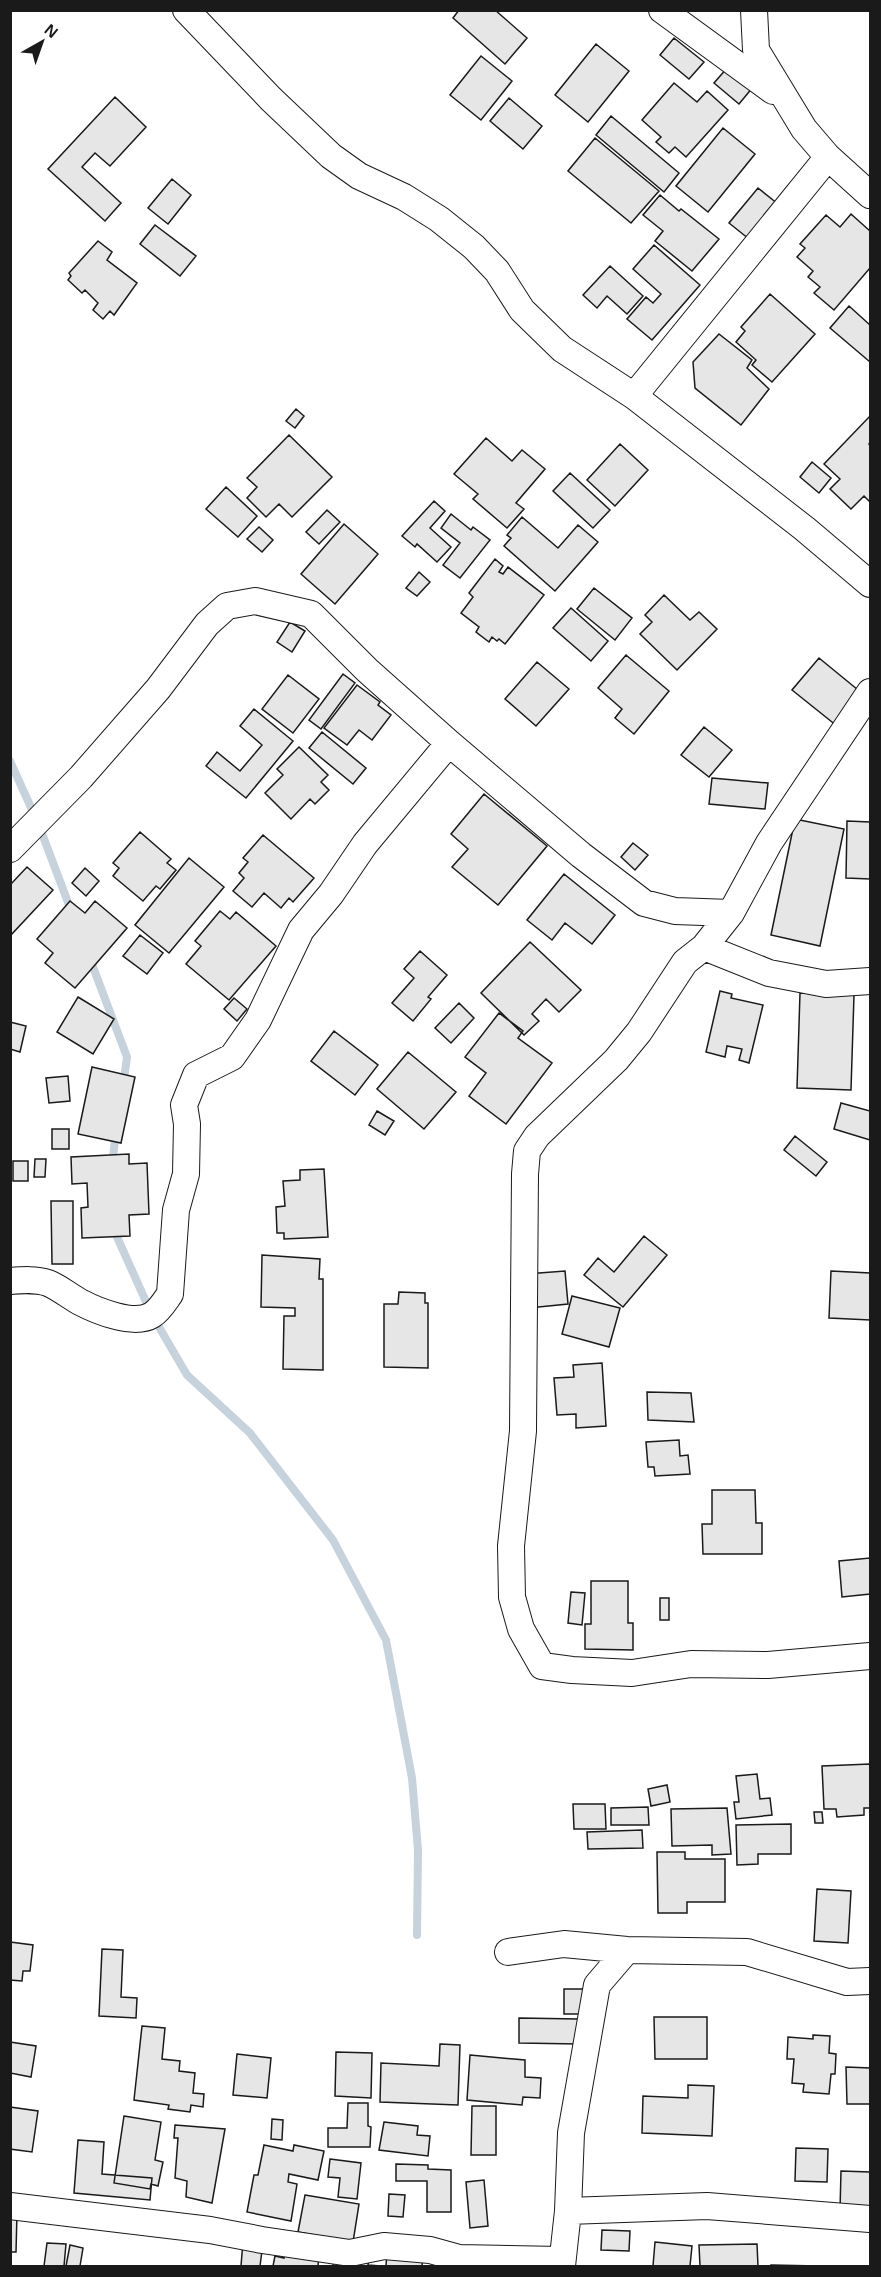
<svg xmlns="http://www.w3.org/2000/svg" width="881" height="2277" viewBox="0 0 881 2277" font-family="Arial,sans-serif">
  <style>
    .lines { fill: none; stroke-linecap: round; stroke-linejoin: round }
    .stream { stroke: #c6d2dc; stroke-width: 8 }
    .building { fill: #e6e6e6; stroke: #1a1a1a; stroke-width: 1.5 }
    .minor-casing { stroke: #1a1a1a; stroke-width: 28 }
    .minor { stroke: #fff; stroke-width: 26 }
  </style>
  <rect width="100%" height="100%" fill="#fff"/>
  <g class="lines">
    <path class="stream" d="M10 761 38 823 72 913
      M90 959 127 1057 123 1086
      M112 1166 116 1131
      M113 1228 152 1315 187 1375 250 1433 333 1540 386 1640 412 1778 418 1850 417 1935"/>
  </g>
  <path class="building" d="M459 10H495L527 38 505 64 453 18Z
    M674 38 704 62 689 79 660 55Z
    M596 44 629 71 588 122 555 95Z
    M481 56 512 81 481 120 450 95Z
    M728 67 753 87 739 104 714 83Z
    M674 83 697 102 707 91 728 110 686 157 675 147 669 153 656 142 661 137 642 120Z
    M115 97 146 127 110 166 95 153 82 167 121 203 105 221 48 169Z
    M509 98 542 126 523 149 490 121Z
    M611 116 679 173 664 192 596 135Z
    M723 128 755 154 708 212 676 186Z
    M595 138 659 191 631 223 568 171Z
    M172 179 191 195 168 224 148 208Z
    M758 188 778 204 749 239 729 223Z
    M660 195 679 211 681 209 719 239 692 271 655 241 663 231 643 215Z
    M851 214 870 231V268L834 310 814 293 820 287 808 277 813 271 797 257 805 248 800 244 826 215 840 227Z
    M155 225 196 256 180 276 140 244Z
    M98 241 112 252 107 260 137 283 114 315 110 311 103 319 93 310 98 303 85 290 82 293 68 280 71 276 69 273Z
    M654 245 700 285 652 340 627 319 646 297 653 303 661 294 633 269Z
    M610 266 643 296 627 314 607 296 597 308 583 295Z
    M770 294 815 334 772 382 752 365 756 360 736 342 745 331 741 327Z
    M849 306 870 325V362L830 328Z
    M719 334 752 360 747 368 769 389 741 425 695 388 693 362Z
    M296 409 304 416 295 428 286 421Z
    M870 416V442L869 444 870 446V502L864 496 851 509 830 489 840 479 824 464Z
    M289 435 332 477 292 517 279 504 266 517 247 498 257 487 247 478Z
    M486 438 512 461 522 450 545 469 516 503 524 509 507 528 473 499 478 494 454 474Z
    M620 444 648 470 615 506 587 480Z
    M812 462 831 478 819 493 800 477Z
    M570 473 610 510 593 528 553 491Z
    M226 487 257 516 238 537 206 509Z
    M434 501 445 511 430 528 451 547 437 562 417 544 415 547 402 536Z
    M327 510 340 522 319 544 306 532Z
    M451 514 471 530 473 527 490 540 460 578 443 565 460 543 441 528Z
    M522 517 558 548 578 525 598 542 555 591 504 546 511 538 507 535Z
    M344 524 378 554 335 604 301 574Z
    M259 527 273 540 262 552 247 539Z
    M495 559 503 566 499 572 503 574 508 567 544 595 505 644 499 639 497 641 492 637 489 642 476 632 479 627 461 613 473 597 469 593Z
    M419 572 430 582 417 596 406 588Z
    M594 588 632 618 615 640 577 609Z
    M664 595 690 620 699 612 717 629 677 670 640 634 652 622 645 615Z
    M571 608 608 641 591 661 553 628Z
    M290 622 305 631 292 652 277 642Z
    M626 655 669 691 634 734 615 718 622 709 598 688Z
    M819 658 863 694 837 726 792 690Z
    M537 662 569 689 536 726 505 699Z
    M343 674 355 683 321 729 309 720Z
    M288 675 319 699 293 733 262 709Z
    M357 685 380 702 378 705 391 715 372 740 359 730 347 745 324 728Z
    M254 709 293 741 246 798 206 766 217 752 240 771 262 745 240 726Z
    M704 727 732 750 709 777 681 755Z
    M322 732 366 768 353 784 309 748Z
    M299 747 328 775 321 782 329 790 315 804 310 799 291 819 265 793 283 775 277 769Z
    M712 778 768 783 765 809 709 804Z
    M484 794 547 846 498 905 452 867 468 849 451 834Z
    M795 819 844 829 820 946 771 935Z
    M847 821 870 822V879L846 878Z
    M140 832 171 859 167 863 176 870 160 889 156 886 143 901 113 876 119 868 113 863Z
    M263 835 314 878 293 902 289 898 281 908 264 893 252 907 233 891 244 878 239 873 248 862 243 858Z
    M633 843 648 855 635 870 621 857Z
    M189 858 224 887 169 953 135 925Z
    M27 867 53 890 10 936V885Z
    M85 868 99 881 86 896 72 883Z
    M564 874 615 915 592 944 565 923 552 940 527 920Z
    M70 901 85 913 95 901 127 928 75 988 45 963 53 953 37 939Z
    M220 911 230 919 236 912 276 946 229 1000 186 964 201 946 195 941Z
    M140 935 163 953 147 974 123 956Z
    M530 942 581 990 559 1012 546 999 532 1014 539 1021 524 1035 481 993Z
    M420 951 447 975 428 997 431 999 413 1021 392 1003 414 978 404 969Z
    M720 991 732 994 731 998 763 1005 749 1063 739 1060 742 1049 727 1046 725 1057 706 1052Z
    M800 993 854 995 851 1090 797 1088Z
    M78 997 114 1019 93 1054 57 1032Z
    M234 998 247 1009 237 1021 224 1009Z
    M459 1003 474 1018 451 1043 435 1028Z
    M499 1013 523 1031 518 1038 552 1063 506 1124 469 1096 486 1073 465 1057Z
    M10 1022 26 1026 20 1052 10 1049Z
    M334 1031 378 1065 355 1095 311 1061Z
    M408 1052 456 1092 424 1129 377 1089Z
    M92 1067 135 1077 121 1143 78 1134Z
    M68 1076 70 1101 49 1103 46 1078Z
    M841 1103 870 1111V1140L834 1129Z
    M377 1111 394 1121 385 1135 369 1125Z
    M52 1129H69V1149H52Z
    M795 1136 827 1162 816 1176 784 1150Z
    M129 1154V1164L147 1163 149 1214 129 1215 130 1236 82 1238 81 1208 88 1207 87 1183 72 1184 71 1157Z
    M35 1159H46L45 1177H34Z
    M13 1161H28V1181H13Z
    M324 1169 328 1237 284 1239V1233H277L276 1207 285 1206 283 1181 300 1180V1170Z
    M51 1201H73V1264H52Z
    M644 1236 667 1255 623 1307 584 1275 598 1258 614 1272Z
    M262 1255 320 1259 319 1279H323V1370L283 1369 284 1316H295V1308L261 1307Z
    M565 1271 568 1304 529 1308 526 1274Z
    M831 1271 870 1273V1320L829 1318Z
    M399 1292 425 1293V1303H428V1368L384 1367V1304H398Z
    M572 1296 620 1308 609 1347 562 1334Z
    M602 1363 606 1426 576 1428V1414L557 1415 554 1378 574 1377 573 1365Z
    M647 1392 691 1393 694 1422 648 1420Z
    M679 1440 680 1456 688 1455 690 1474 655 1476 654 1467H648L646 1442Z
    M712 1490H755L756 1523H762V1554H703L702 1524H712Z
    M870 1558V1594L842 1597 839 1561Z
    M591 1581H628V1623H633V1650L585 1649V1624H591Z
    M571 1592 585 1593 582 1625 568 1623Z
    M660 1598H669V1620H660Z
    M870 1764V1808H864V1815L837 1817 836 1809H824L822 1766Z
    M757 1774 760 1799 770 1798 772 1815 736 1819 734 1802H739L736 1776Z
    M667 1785 670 1802 651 1806 648 1789Z
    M573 1804H605L606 1829H574Z
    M648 1807 649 1825H611V1808Z
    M727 1808 731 1854 712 1855V1845L672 1846 671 1809Z
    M814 1812H822L823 1823H815Z
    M791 1824V1854H758V1864L737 1865 736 1825Z
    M642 1830 643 1848 588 1849 587 1832Z
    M657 1852H685V1859H725V1902H687V1913H658Z
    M817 1889 851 1891 848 1943 814 1941Z
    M10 1942 33 1945 30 1971H23L22 1981 10 1980Z
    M102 1949 123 1950 121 1997 137 1998 136 2018 99 2016Z
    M564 1989H584L583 2014H564Z
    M654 2017H707V2059H655Z
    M519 2018 578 2019V2044L519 2043Z
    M142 2026 165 2028 162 2059 180 2061 179 2071 195 2073 193 2093 204 2094 203 2107 191 2105 190 2112 168 2109 169 2105 134 2100Z
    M813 2035 830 2036 829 2053 836 2054 835 2074H831L829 2094 803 2092 804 2084 792 2083 794 2059H787L788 2037 813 2039Z
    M10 2042 36 2046 31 2077 10 2073Z
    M440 2044 460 2045 458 2105 380 2102 381 2063 439 2066Z
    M336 2052 372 2053 371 2098 335 2096Z
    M237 2054 271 2058 267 2098 233 2095Z
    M470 2055 525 2060V2077L541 2078 540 2098 523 2097 522 2105 467 2100Z
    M846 2067 870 2068V2104H847Z
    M688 2085 714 2086 712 2136 642 2133 643 2096 688 2098Z
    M348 2103H368V2126L371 2127 370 2147H328V2128H347Z
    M472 2106H496V2155H471Z
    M10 2107 38 2111 32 2152 10 2149Z
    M124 2116 161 2122 155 2160 163 2162 158 2186 151 2184 150 2189 114 2183Z
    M272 2119 283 2120 282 2140 271 2139Z
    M384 2122 418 2126 417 2135 430 2136 428 2156 379 2150Z
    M175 2125 225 2129 212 2203 186 2197 187 2181 175 2178 178 2138H174Z
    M78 2140 104 2142 102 2174 152 2178 150 2200 74 2193Z
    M264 2145 293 2151 294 2145 324 2151 318 2180 289 2174 288 2182 297 2184 291 2221 247 2212 254 2175H258Z
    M796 2148 828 2149 827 2182 795 2181Z
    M330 2159 361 2163 357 2199 338 2197 340 2178 328 2177Z
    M396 2164 428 2165V2169L451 2170V2212H427V2181H396Z
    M841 2171 870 2172V2211L840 2210Z
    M484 2180 488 2226 470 2228 466 2182Z
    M389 2194 405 2195 403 2217 388 2216Z
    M305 2195 359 2204 353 2242 298 2232Z
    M10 2213H17L16 2252H10Z
    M602 2230 630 2231 629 2251 601 2250Z
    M243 2241 263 2243 260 2266H241Z
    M655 2242 692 2246 690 2266H653Z
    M47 2243 66 2244 64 2266H44Z
    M757 2244 758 2266H700L699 2245Z
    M70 2245 83 2248 80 2266H66Z
    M286 2248 319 2254 318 2266H273L275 2256 284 2258Z
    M387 2251 423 2254 422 2266H386Z
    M334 2256 369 2258 368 2265 381 2266H333Z
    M771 2265 819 2266H771Z"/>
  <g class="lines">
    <g class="minor-casing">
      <path id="minor" d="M186 10 271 99 331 156 359 176 404 197 439 219 474 247 497 271 522 310 562 349 634 396 805 529 870 584
        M662 10 773 91
        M754 10 756 50 804 129 828 157 870 195
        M634 396 828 157
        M870 692 769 843 731 913 704 947 685 962 639 1032 616 1060 537 1136 527 1151 525 1174 523 1431 511 1546 512 1597 521 1629 542 1666 572 1670 632 1673 691 1664 768 1665 870 1656
        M10 849 81 777 158 689 207 624 227 606 255 601 311 614 367 670 449 743 581 855 644 903 675 911 731 913
        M704 947 769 973 826 984 870 981
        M10 1281C23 1280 36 1279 48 1283 60 1288 69 1296 80 1302 97 1311 134 1326 152 1315 160 1310 165 1301 170 1294L176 1210 186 1174 187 1124 184 1105 196 1075 232 1057 258 1020 301 930 331 894 365 844 449 743
        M508 1952 564 1944 627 1950 747 1952 847 1982 870 1981
        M10 2206 210 2230 262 2240 350 2253 384 2246 430 2250 459 2258 561 2260
        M568 2211 707 2206 870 2219
        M562 2266 568 2211 571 2133 597 1985 627 1950"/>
    </g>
    <use href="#minor" class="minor"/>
  </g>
  <rect width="881" height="2277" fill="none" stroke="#1a1a1a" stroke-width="24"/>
  <g transform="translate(42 42) rotate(40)" stroke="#ffffff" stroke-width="4.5" paint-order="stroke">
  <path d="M0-4.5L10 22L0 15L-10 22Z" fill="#1a1a1a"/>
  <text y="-9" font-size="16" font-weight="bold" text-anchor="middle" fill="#1a1a1a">N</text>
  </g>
</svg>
